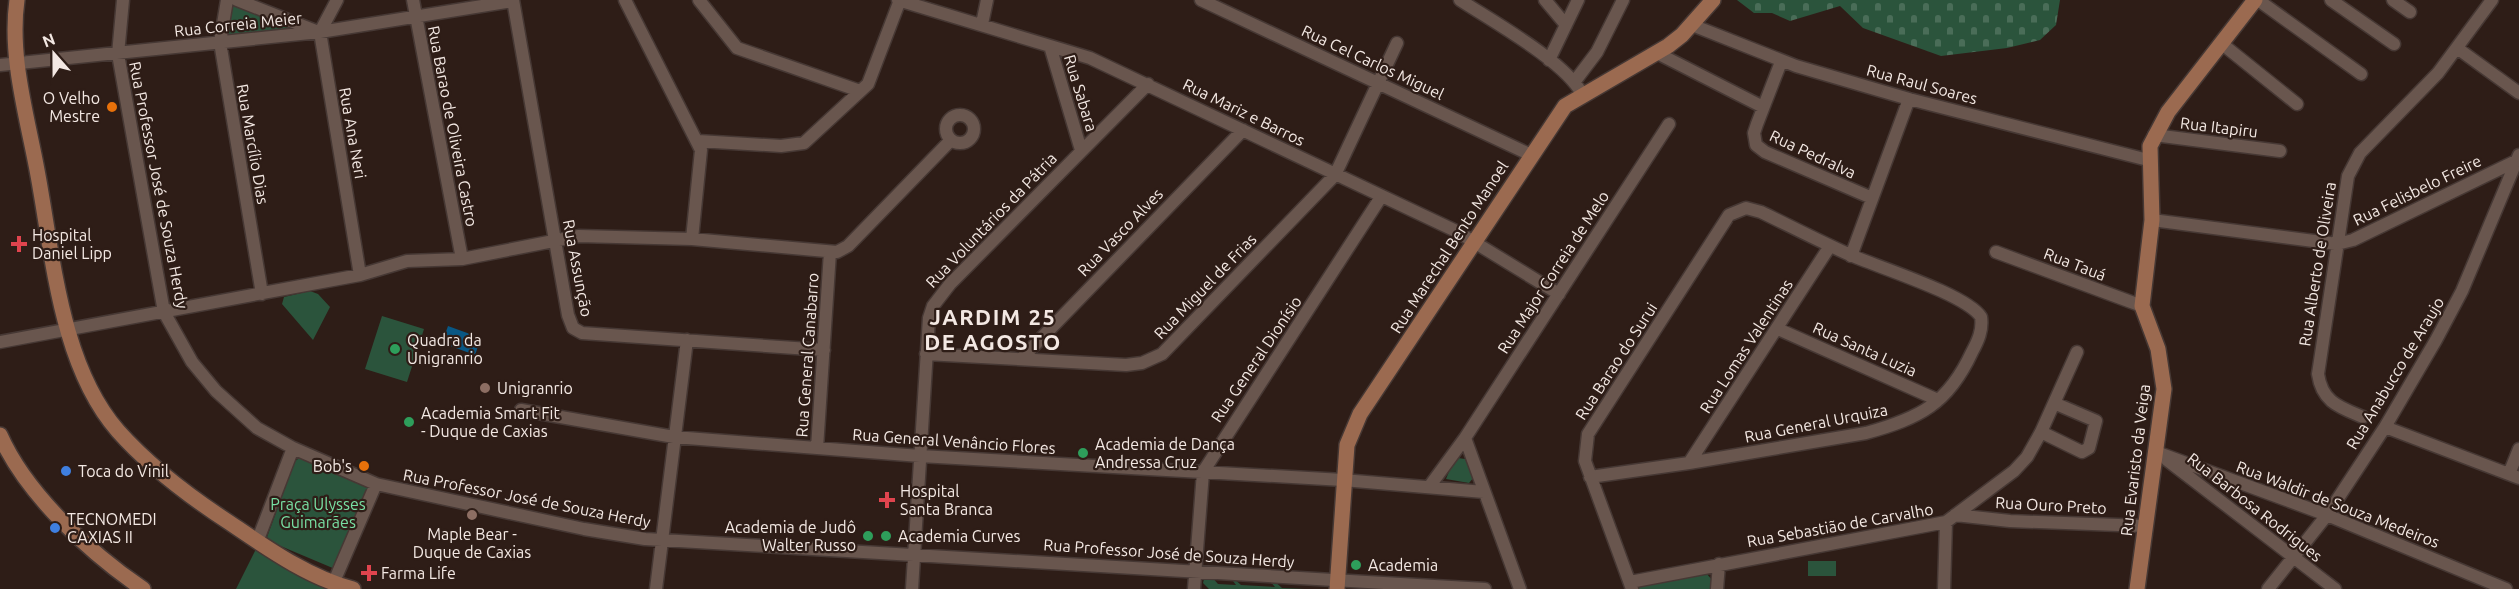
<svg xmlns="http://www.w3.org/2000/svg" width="2519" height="589" viewBox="0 0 2519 589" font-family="Ubuntu,sans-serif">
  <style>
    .cemetery { fill: url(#cemetery-stones) }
    .park { fill: #2b543c }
    .water { fill: #095784 }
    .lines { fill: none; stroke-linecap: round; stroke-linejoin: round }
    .minor-casing { stroke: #463834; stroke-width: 15 }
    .major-casing { stroke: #463834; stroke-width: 18 }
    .minor { stroke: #69564e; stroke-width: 12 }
    .major { stroke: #9b6a50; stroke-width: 15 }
    .food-dot { fill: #e8710a; stroke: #2e1d17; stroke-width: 2 }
    .health-dot { fill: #e0444e; stroke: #2e1d17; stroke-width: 2 }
    .leisure-dot { fill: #2e9e5b; stroke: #2e1d17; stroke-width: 2 }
    .education-dot { fill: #8d6e63; stroke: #2e1d17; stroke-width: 2 }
    .shop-dot { fill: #3f7fe0; stroke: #2e1d17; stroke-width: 2 }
    .labels { text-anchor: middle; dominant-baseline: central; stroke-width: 4.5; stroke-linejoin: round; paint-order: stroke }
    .street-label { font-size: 16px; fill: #f3e8e3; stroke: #2e1d17 }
    .poi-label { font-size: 16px; fill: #f3e8e3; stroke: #2e1d17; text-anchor: start }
    .park-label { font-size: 16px; fill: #78dfa3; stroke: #2e1d17 }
    .district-label { font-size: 22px; font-weight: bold; letter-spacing: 1.5px; fill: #f3e8e3; stroke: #2e1d17 }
  </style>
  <defs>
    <pattern id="cemetery-stones" width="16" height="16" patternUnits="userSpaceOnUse" patternTransform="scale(1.5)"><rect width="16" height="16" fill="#2b543c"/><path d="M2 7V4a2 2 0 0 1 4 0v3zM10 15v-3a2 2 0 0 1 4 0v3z" fill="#4a6d58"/></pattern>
  </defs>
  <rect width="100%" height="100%" fill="#2e1d17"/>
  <path class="cemetery" d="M1737 0H2060L2056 25 2040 40 2007 48 1941 56 1863 28 1840 6 1790 21 1772 13H1754Z"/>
  <path class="park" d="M229 0 319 29 222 40Z
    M310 291 318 294 330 307 313 340 282 304 284 297Z
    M382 316 424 329 407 382 365 369Z
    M301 457 367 483 369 488 335 569 271 542 267 537 295 461Z
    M1458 458 1465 459 1474 477 1469 483 1446 479 1452 464Z
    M259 543 343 589H236Z
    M1808 561H1836V576H1808Z
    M1706 573 1713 581V589H1638V586Z
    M1211 576 1218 584 1236 585 1230 577H1232L1241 585 1275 587 1268 579 1273 580 1282 588 1305 589H1209L1203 583 1204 579Z"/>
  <path class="water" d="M448 326 481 338 475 355 442 343Z"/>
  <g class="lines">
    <g class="minor-casing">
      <path id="minor" d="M123 0 118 54 164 312 192 362 216 391 257 428 293 448 376 484 584 529 645 539 1485 589
        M227 0 220 42 262 294
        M237 0 316 31
        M337 0 320 32 360 275
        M413 0 462 259
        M513 0 568 315 573 328 582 333 824 350
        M625 0 701 150 692 239
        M699 0 737 48 860 91
        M898 0 1090 58 1456 231 1559 294
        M1201 0 1531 155
        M1460 0C1492 21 1566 62 1582 94
        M1545 0 1566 25
        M2258 0 2361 74
        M2331 0 2394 44
        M2393 0 2410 12
        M982 24 987 0
        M1692 25 1796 66 1909 99 2148 160
        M2221 43 2297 104
        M1050 46 1081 150
        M2457 48 2519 93
        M1657 53 1763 107
        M1549 60 1578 0
        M1781 62 1757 124 1754 133 1756 145 1765 152 1872 198
        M0 65 320 32 513 1
        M1575 81 1597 52 1623 0
        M946 129a14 14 0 1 1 28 0a14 14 0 1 1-28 0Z
        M2154 135 2280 151
        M698 141 781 146 804 143 868 84 900 0
        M2152 220 2337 244 2353 240 2516 161
        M1996 252 2142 306
        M1851 256 1909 99
        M1778 329 1938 400
        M0 342 360 275 407 261 462 259 579 236 692 239 837 252 848 246 951 140
        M926 354 1126 365 1142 363 1162 354 1335 175 1397 43
        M1022 358 1243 130
        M521 410 674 437 920 456 1343 480 1484 492
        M2363 417C2339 407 2322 402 2318 374L2348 176 2360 153 2438 73 2492 0
        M2385 427 2519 478
        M2041 432 2082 452 2089 448 2096 421 2054 403
        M1465 438 1520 589
        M817 448 830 252
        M2156 452 2327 515 2506 589
        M2167 460 2335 589
        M1689 463 1830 246
        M2509 474 2519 449
        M1590 477 1689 463 1866 433C1920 418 1948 404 1972 352 1978 341 1983 330 1981 317 1966 294 1877 267 1848 254 1819 241 1790 226 1761 212L1746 208 1729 215 1597 420 1588 434 1585 461 1632 589
        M1429 487 1465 438 1669 124
        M1955 515 2010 521 2145 526
        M257 542 293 448
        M1630 582 1946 522 2014 471 2027 457 2041 432 2077 352
        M333 584 376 484
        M656 589 687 340
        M912 589 929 318 933 306 950 284 1148 84
        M1194 589 1203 472 1381 197
        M1717 589 1719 564
        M1944 589 1946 522
        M2268 589 2327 515 2385 427 2436 340 2462 291 2519 155"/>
    </g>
    <g class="major-casing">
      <path id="major" d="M17 0C9 56 27 116 37 170 53 254 60 365 118 431 150 467 190 497 230 523 267 548 309 578 353 589
        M0 435C26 494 90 553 143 589
        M1337 589 1347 445 1360 414 1565 106 1668 46 1682 35 1713 0
        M2137 589 2164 389 2158 349 2142 306 2152 220 2150 146 2168 112 2255 0"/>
    </g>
    <use href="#minor" class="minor"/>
    <use href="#major" class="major"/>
  </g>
  <g class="food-dot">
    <circle cx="112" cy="107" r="6"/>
    <circle cx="364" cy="466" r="6"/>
  </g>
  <g class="health-dot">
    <path d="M16 235h6v6h6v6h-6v6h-6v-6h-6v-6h6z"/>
    <path d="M884 491h6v6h6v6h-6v6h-6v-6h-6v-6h6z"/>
    <path d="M366 564h6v6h6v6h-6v6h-6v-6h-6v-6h6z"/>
  </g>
  <g class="leisure-dot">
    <circle cx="395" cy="349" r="6"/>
    <circle cx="409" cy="422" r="6"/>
    <circle cx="1083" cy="453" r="6"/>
    <circle cx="868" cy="536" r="6"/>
    <circle cx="886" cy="536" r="6"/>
    <circle cx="1356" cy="565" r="6"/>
  </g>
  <g class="education-dot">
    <circle cx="485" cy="388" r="6"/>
    <circle cx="472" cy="515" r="6"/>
  </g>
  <g class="shop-dot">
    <circle cx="66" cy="471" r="6"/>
    <circle cx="55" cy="528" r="6"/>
  </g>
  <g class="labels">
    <g class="street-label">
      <text transform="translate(238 24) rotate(-6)">Rua Correia Meier</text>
      <text transform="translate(1373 62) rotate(25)">Rua Cel Carlos Miguel</text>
      <text transform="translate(1922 84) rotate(15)">Rua Raul Soares</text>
      <text transform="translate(1081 93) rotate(73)">Rua Sabara</text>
      <text transform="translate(1244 112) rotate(26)">Rua Mariz e Barros</text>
      <text transform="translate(453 126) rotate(79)">Rua Barao de Oliveira Castro</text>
      <text transform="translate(2219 127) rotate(7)">Rua Itapiru</text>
      <text transform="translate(353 133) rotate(80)">Rua Ana Neri</text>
      <text transform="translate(253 144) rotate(80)">Rua Marcílio Dias</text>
      <text transform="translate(1813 154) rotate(25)">Rua Pedralva</text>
      <text transform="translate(159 185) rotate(79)">Rua Professor José de Souza Herdy</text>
      <text transform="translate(2417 190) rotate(-26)">Rua Felisbelo Freire</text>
      <text transform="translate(991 220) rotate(-46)">Rua Voluntários da Pátria</text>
      <text transform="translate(1120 232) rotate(-46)">Rua Vasco Alves</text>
      <text transform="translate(1449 247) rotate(-57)">Rua Marechal Bento Manoel</text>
      <text transform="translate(2075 264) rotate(21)">Rua Tauá</text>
      <text transform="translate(2317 264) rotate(-81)">Rua Alberto de Oliveira</text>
      <text transform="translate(578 268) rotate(79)">Rua Assunção</text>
      <text transform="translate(1553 272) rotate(-57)">Rua Major Correia de Melo</text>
      <text transform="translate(1205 286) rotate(-46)">Rua Miguel de Frias</text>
      <text transform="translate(1746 346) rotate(-57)">Rua Lomas Valentinas</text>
      <text transform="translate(1865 349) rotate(24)">Rua Santa Luzia</text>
      <text transform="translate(807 355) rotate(-86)">Rua General Canabarro</text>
      <text transform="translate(1256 359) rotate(-56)">Rua General Dionísio</text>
      <text transform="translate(1616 361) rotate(-57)">Rua Barao do Surui</text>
      <text transform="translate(2395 373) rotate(-59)">Rua Anabucco de Araujo</text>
      <text transform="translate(1816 423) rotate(-11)">Rua General Urquiza</text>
      <text transform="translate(954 441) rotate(4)">Rua General Venâncio Flores</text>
      <text transform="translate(2135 460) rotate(-83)">Rua Evaristo da Veiga</text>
      <text transform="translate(527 498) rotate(11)">Rua Professor José de Souza Herdy</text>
      <text transform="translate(2338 504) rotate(21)">Rua Waldir de Souza Medeiros</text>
      <text transform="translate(2051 505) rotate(3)">Rua Ouro Preto</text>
      <text transform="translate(2255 507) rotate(38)">Rua Barbosa Rodrigues</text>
      <text transform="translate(1840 525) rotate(-10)">Rua Sebastião de Carvalho</text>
      <text transform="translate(1169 553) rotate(4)">Rua Professor José de Souza Herdy</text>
    </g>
    <g class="poi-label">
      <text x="100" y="98" text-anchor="end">O Velho<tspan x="100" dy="18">Mestre</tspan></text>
      <text x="32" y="235">Hospital<tspan x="32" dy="18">Daniel Lipp</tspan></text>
      <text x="407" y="340">Quadra da<tspan x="407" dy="18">Unigranrio</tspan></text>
      <text x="497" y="388">Unigranrio</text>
      <text x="421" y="413">Academia Smart Fit<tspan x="421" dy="18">- Duque de Caxias</tspan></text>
      <text x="1095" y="444">Academia de Dança<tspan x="1095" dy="18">Andressa Cruz</tspan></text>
      <text x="352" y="466" text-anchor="end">Bob's</text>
      <text x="78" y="471">Toca do Vinil</text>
      <text x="900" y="491">Hospital<tspan x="900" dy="18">Santa Branca</tspan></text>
      <text x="67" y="519">TECNOMEDI<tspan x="67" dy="18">CAXIAS II</tspan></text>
      <text x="856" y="527" text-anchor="end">Academia de Judô<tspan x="856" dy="18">Walter Russo</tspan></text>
      <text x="472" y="534" text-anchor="middle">Maple Bear -<tspan x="472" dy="18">Duque de Caxias</tspan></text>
      <text x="898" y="536">Academia Curves</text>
      <text x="1368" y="565">Academia</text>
      <text x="381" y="573">Farma Life</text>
    </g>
    <g class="park-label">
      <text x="318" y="504">Praça Ulysses<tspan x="318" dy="18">Guimarães</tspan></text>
    </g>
    <g class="district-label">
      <text x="993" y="316">JARDIM 25<tspan x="993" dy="25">DE AGOSTO</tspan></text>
    </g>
  </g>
  <g transform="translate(54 54) rotate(339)" stroke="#2e1d17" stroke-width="4.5" paint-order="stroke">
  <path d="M0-4.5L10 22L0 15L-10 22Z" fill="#f3e8e3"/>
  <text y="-9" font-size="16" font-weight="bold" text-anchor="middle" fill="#f3e8e3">N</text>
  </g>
</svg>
